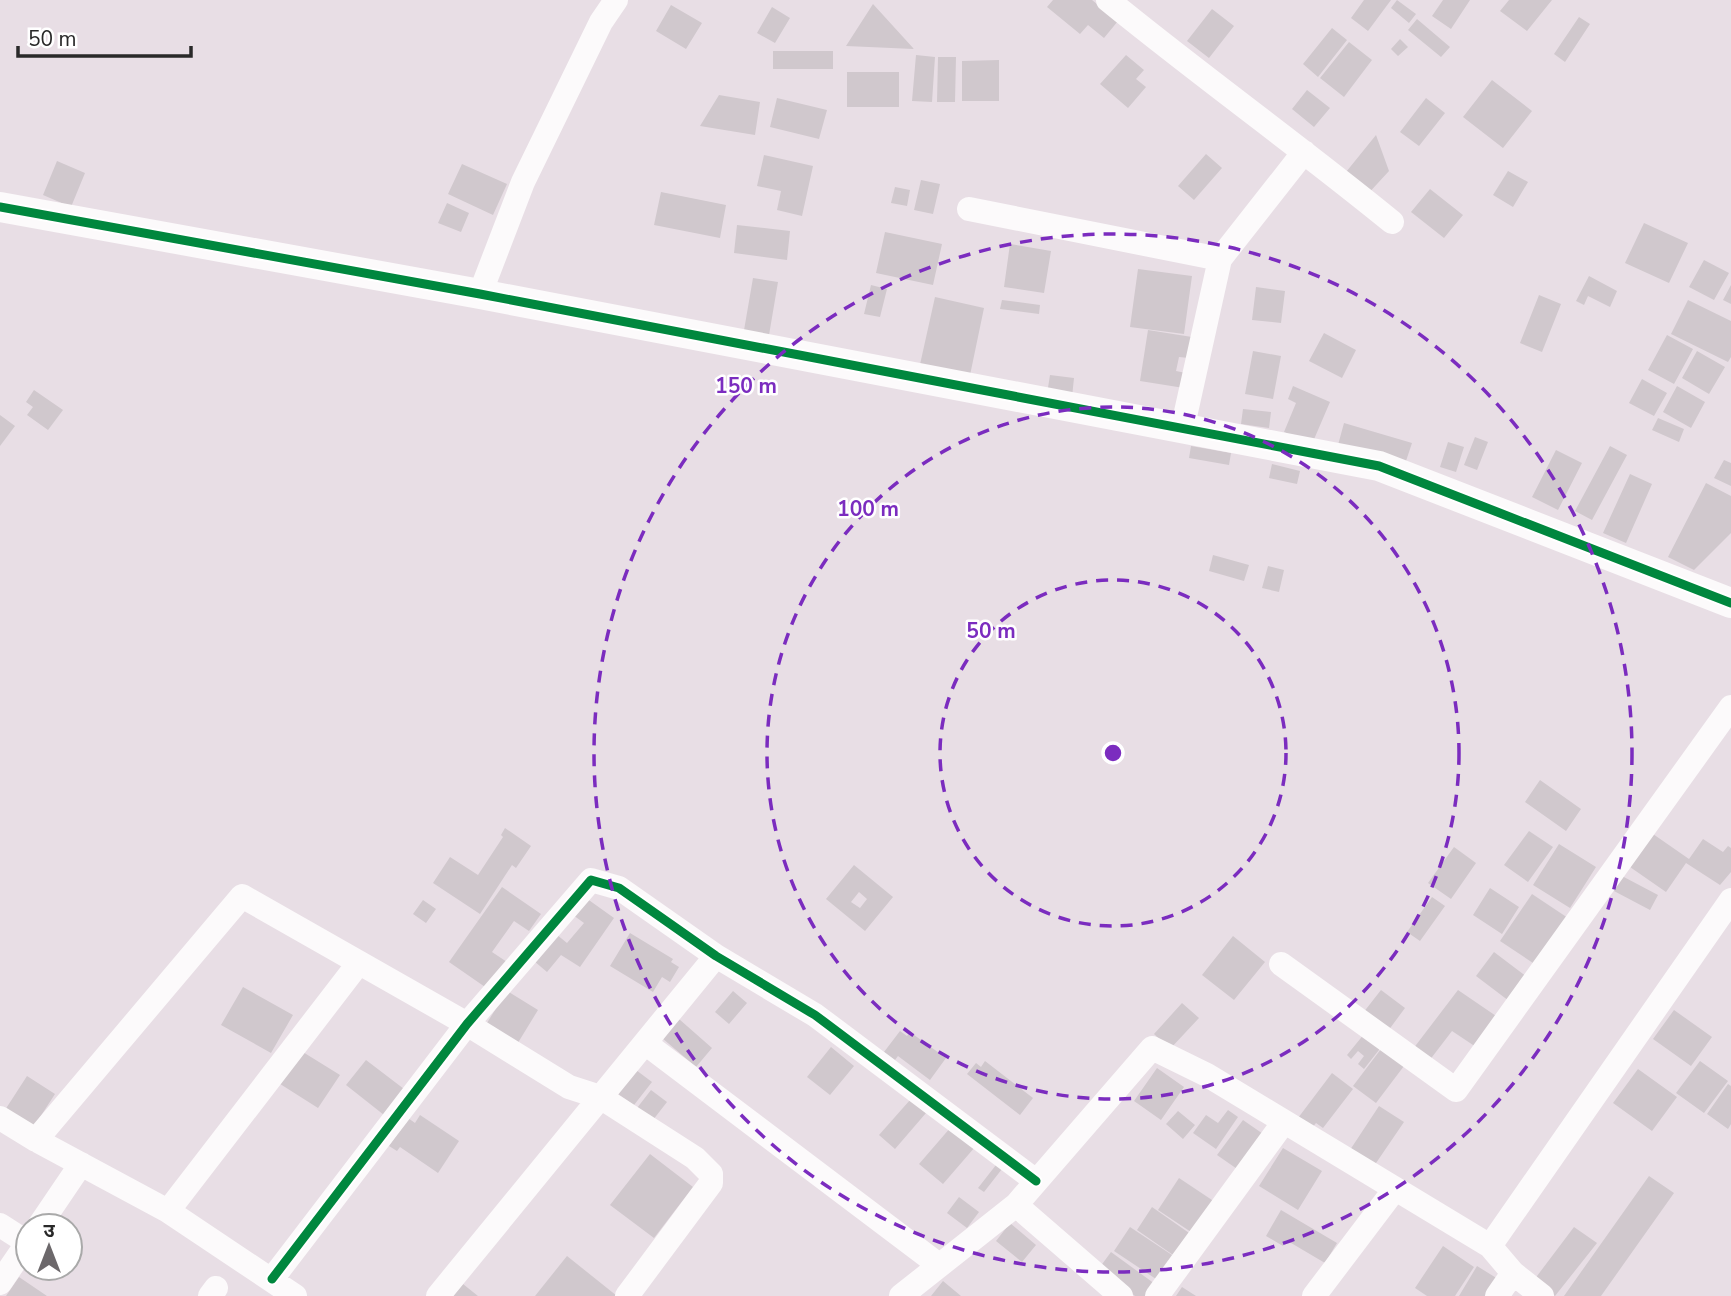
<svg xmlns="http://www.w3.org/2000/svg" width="1731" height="1296" viewBox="0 0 1731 1296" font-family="'Nunito Sans','Noto Sans Devanagari',sans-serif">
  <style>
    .building { fill: #d0c8cd; fill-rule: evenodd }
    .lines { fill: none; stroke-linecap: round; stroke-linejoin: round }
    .minor { stroke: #fcfafb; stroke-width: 24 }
    .tertiary { stroke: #fcfafb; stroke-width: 30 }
    .cycleway-casing { stroke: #fff; stroke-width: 13 }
    .cycleway { stroke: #00873e; stroke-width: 9 }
    .ring { fill: none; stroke: #7b2cbf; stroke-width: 3.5; stroke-dasharray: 12 9 }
    .centre { fill: #7b2cbf; stroke: #fff; stroke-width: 3.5 }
    .ring-label { font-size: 21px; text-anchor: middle; font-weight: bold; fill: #7b2cbf; stroke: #fff; stroke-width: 5; stroke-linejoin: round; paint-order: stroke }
  </style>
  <rect width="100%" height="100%" fill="#e8dee5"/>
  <path class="building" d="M1053 0H1092L1118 21 1104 38 1088 25 1080 34 1047 7Z
    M1364 0H1391L1368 31 1351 18Z
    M1397 0 1416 14 1409 23 1391 8Z
    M1443 0H1470L1451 29 1432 16Z
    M1509 0H1552L1527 31 1500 11Z
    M873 4 914 49 846 46Z
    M671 5 702 23 686 49 656 31Z
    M772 7 790 18 775 43 757 33Z
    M1212 9 1234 26 1209 58 1187 41Z
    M1579 17 1590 24 1565 62 1554 54Z
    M1417 19 1450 47 1441 57 1408 30Z
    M1332 28 1347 40 1318 77 1303 64Z
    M1400 39 1408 47 1398 56 1391 49Z
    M1349 42 1372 60 1344 97 1320 78Z
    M773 51H833V69H773Z
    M916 55 935 57 932 102 912 101Z
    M1126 55 1144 70 1136 79 1146 87 1128 108 1100 84Z
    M938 57H956L955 102H937Z
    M999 60V101H962V61Z
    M847 72H899V107H847Z
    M1492 80 1532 111 1503 148 1463 117Z
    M1307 90 1330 108 1314 127 1292 109Z
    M719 95 760 102 755 135 700 126Z
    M777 98 827 110 819 139 770 127Z
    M1426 98 1445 113 1419 146 1400 132Z
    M1376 135 1389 171 1366 196 1342 177Z
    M1206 154 1222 168 1194 200 1178 186Z
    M764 155 813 166 802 216 777 210 781 191 757 186Z
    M57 161 85 173 71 207 43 195Z
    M462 164 507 184 493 215 448 194Z
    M1508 171 1528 182 1513 207 1493 195Z
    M921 180 940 184 933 214 914 210Z
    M895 187 910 190 907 206 891 203Z
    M1430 189 1463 215 1444 238 1411 212Z
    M661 192 726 205 720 238 654 225Z
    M447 203 469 213 461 232 438 223Z
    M1644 223 1688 243 1669 283 1625 263Z
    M737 225 790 231 787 260 734 253Z
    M885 232 942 244 933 285 876 273Z
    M1010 244 1051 251 1044 293 1004 287Z
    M1704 260 1729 273 1714 300 1689 287Z
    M1138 269 1192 276 1184 334 1130 327Z
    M1589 276 1617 291 1610 307 1588 296 1584 305 1576 301Z
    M753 278 778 282 768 341 743 336Z
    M871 285 887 289 880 317 864 314Z
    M1731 285V304L1723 300Z
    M1256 287 1285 291 1281 323 1252 320Z
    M1539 295 1561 304 1542 352 1520 343Z
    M935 297 984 308 969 380 919 369Z
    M1002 300 1040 305 1039 314 1000 309Z
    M1688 300 1731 321V357L1728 362 1671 334Z
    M1148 330 1192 337 1189 358 1179 357 1176 371 1186 373 1184 388 1140 381Z
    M1324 333 1356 350 1342 378 1309 361Z
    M1667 335 1693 349 1674 384 1648 370Z
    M1253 351 1281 356 1273 399 1245 394Z
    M1697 351 1725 367 1709 394 1682 378Z
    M1050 375 1074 378 1072 397 1047 394Z
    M1642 379 1667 393 1654 416 1629 403Z
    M1293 386 1330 402 1312 444 1284 432 1296 403 1288 399Z
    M1677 386 1705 402 1691 428 1663 412Z
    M34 390 63 410 48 430 27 415 33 407 26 402Z
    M1243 409 1271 412 1269 428 1241 424Z
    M0 415 15 426 0 446Z
    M1658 418 1684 429 1679 442 1652 430Z
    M1344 423 1412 443 1405 464 1338 445Z
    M1475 437 1488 442 1477 470 1464 465Z
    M1448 442 1464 447 1456 472 1440 467Z
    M1191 446 1231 453 1229 465 1189 458Z
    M1610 446 1627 455 1592 520 1575 511Z
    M1556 450 1582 463 1558 510 1532 497Z
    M1724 460 1731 463V486L1714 478Z
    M1272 464 1300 471 1297 484 1269 478Z
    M1630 474 1652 484 1626 543 1603 533Z
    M1706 483 1731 496V533L1694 570 1668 557Z
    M1213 555 1249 565 1244 581 1209 571Z
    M1268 566 1284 570 1279 592 1262 588Z
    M1540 780 1581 809 1566 831 1525 802Z
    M505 828 531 846 516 868 512 865 480 914 433 883 450 857 478 875 503 837 501 835Z
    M1529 831 1553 847 1528 882 1504 865Z
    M1653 834 1689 859 1703 839 1723 852 1728 846 1731 848V872L1720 885 1686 863 1666 892 1630 867Z
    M1559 844 1596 867 1570 908 1533 885Z
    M1454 847 1476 863 1451 899 1428 883Z
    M854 865 893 897 865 931 826 899ZM859 892 867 899 860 908 851 902Z
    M1622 876 1658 895 1650 910 1614 891Z
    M502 887 541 914 529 931 514 921 492 952 507 962 488 989 449 962Z
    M1490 888 1519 907 1502 934 1473 915Z
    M1532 894 1571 920 1539 967 1500 941Z
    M1432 897 1445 906 1420 941 1407 932Z
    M586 898 614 918 580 967 561 955 547 972 534 961 556 934 567 943 584 923 573 915Z
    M423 900 436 909 426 923 413 914Z
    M630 933 673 959 671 962 679 967 670 982 662 977 653 992 610 966Z
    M1233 936 1265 962 1234 1000 1202 975Z
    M1494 952 1531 980 1513 1004 1476 976Z
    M243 987 293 1015 271 1053 221 1025Z
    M1381 990 1405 1008 1388 1031 1363 1013Z
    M1458 990 1499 1018 1479 1049 1452 1031 1429 1061 1413 1049Z
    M507 991 538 1010 516 1046 485 1026Z
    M733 991 747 1003 729 1024 715 1012Z
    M1182 1003 1199 1018 1170 1049 1154 1034Z
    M1674 1010 1712 1037 1691 1066 1653 1039Z
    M679 1019 712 1048 696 1067 662 1038Z
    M1369 1028 1386 1041 1364 1069 1358 1064 1364 1056 1358 1051 1351 1059 1347 1055Z
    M900 1031 907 1036 910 1032 946 1058 930 1080 898 1056 895 1060 884 1052Z
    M831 1047 854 1066 830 1095 807 1077Z
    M298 1049 340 1075 318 1108 277 1082Z
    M1381 1049 1404 1066 1376 1103 1353 1086Z
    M366 1060 404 1089 384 1115 346 1085Z
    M985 1061 1033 1098 1020 1115 967 1074 976 1063 981 1067Z
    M1700 1061 1728 1081 1704 1113 1676 1093Z
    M1157 1068 1184 1087 1161 1120 1134 1101Z
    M1638 1069 1677 1097 1652 1131 1613 1103Z
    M636 1070 652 1082 634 1105 618 1094Z
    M1332 1073 1353 1089 1323 1128 1316 1123 1312 1128 1298 1118Z
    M27 1076 55 1094 33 1128 5 1110Z
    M1728 1084 1731 1086V1124L1728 1129 1707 1114Z
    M651 1090 667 1102 653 1120 637 1108Z
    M910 1100 926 1113 895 1149 879 1135Z
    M1379 1106 1404 1122 1374 1166 1350 1150Z
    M1228 1110 1238 1117 1216 1149 1193 1133 1206 1115 1218 1123Z
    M1178 1111 1195 1125 1183 1139 1166 1124Z
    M420 1115 459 1141 438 1173 400 1147 397 1151 389 1146 408 1118 415 1123Z
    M1243 1120 1266 1136 1240 1171 1217 1155Z
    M951 1127 975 1147 943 1184 919 1164Z
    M1283 1148 1322 1171 1298 1210 1259 1186Z
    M650 1154 693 1187 654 1238 610 1205Z
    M996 1165 1002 1169 984 1192 978 1188Z
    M1649 1176 1674 1193 1601 1296H1564Z
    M1179 1178 1215 1202 1194 1234 1158 1210Z
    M959 1197 979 1212 967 1228 947 1213Z
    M1152 1207 1192 1235 1176 1257 1137 1230Z
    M1281 1210 1337 1243 1325 1263 1286 1240 1283 1246 1266 1236Z
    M1010 1223 1036 1245 1022 1262 996 1241Z
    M1130 1227 1175 1257 1159 1281 1114 1251Z
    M1574 1227 1597 1243 1555 1296 1534 1280Z
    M1443 1246 1474 1267 1455 1296H1427L1415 1288Z
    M1111 1252 1155 1284 1147 1296H1135L1100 1267Z
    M567 1256 617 1296H535Z
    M1477 1266 1498 1279 1488 1296H1459Z
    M19 1277 47 1296H6Z
    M943 1281 961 1296H931Z
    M463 1284 478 1296H453Z
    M1182 1287 1196 1296H1176Z"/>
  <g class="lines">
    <path class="minor" d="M1108 0C1201 76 1299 146 1392 222
      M969 209 1220 259
      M480 294 523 182 601 22 616 0
      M1182 430 1220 259 1304 152
      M1281 964 1456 1090 1731 707
      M645 1043 939 1265
      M0 1118 36 1140 168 1211 295 1296
      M36 1140 242 896 467 1024 569 1087 600 1097 695 1158 711 1174V1183L627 1296
      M1016 1205 1152 1048 1207 1075 1490 1246 1731 900
      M168 1211 358 964
      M0 1225 28 1243
      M39 1226 81 1164
      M1490 1246 1513 1273 1542 1296
      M272 1279 467 1024 591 880 619 888 716 956 815 1015 1036 1181
      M0 1283 28 1242
      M210 1296 216 1288
      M438 1296 716 956
      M901 1296 1016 1205 1121 1296
      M1157 1296 1284 1122
      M1314 1296 1395 1189
      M1497 1296 1513 1273"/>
    <path class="tertiary" d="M0 207 480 294 1379 466 1731 603"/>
    <g class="cycleway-casing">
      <path id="cycleway" d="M0 207 480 294 1379 466 1731 603
        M272 1279 467 1024 591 880 619 888 716 956 815 1015 1036 1181"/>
    </g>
    <use href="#cycleway" class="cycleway"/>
  </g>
  <g class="ring">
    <circle cx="1113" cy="753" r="173"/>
    <circle cx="1113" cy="753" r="346"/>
    <circle cx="1113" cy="753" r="519"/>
  </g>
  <circle cx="1113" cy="753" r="10" class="centre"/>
  <g class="ring-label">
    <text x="746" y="393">150 m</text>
    <text x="868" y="516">100 m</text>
    <text x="991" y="638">50 m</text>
  </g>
  <g transform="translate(49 1247)"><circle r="33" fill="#ffffff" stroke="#a9a9a9" stroke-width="2"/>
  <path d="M0-5L12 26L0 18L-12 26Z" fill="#6c686b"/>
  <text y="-10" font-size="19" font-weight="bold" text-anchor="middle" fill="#292929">उ</text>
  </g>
  <path d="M18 46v10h173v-10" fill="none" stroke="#292929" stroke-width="3.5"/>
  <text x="28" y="46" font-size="21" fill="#292929" stroke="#ffffff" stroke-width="5" paint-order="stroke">50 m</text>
</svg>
